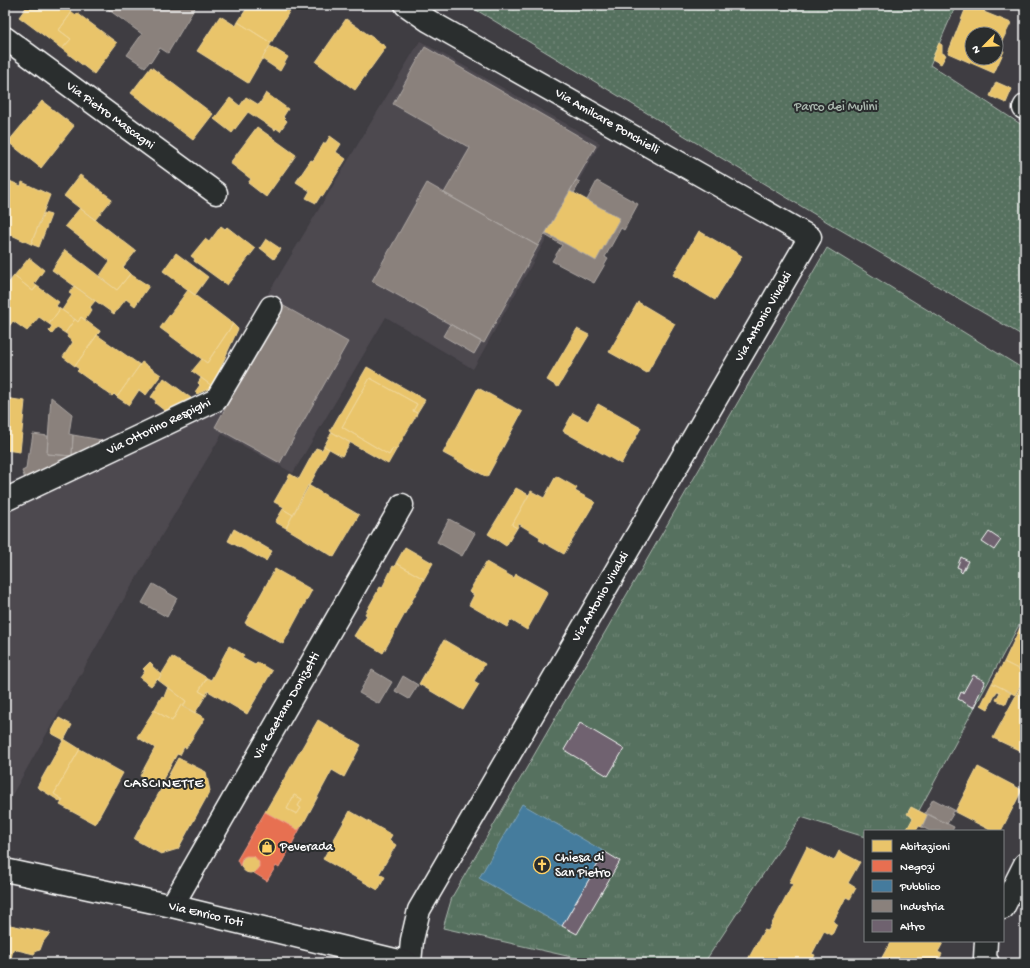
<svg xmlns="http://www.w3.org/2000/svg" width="1030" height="968" viewBox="0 0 1030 968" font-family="'Gochi Hand',sans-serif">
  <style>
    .built { fill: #4d4850 }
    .grass { fill: url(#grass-tufts); stroke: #abb8af }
    .park { fill: url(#park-dots); stroke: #abb8af }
    .homes { fill: #e9c46a; stroke: #f0d697; fill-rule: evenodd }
    .shops { fill: #e76f51; stroke: #ee9a85 }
    .public { fill: #457b9d; stroke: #7da3ba }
    .industry { fill: #8a817c; stroke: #ada7a3 }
    .building { fill: #6f626f; stroke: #fff }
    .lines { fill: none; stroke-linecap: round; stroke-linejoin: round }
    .minor-casing { stroke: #fff; stroke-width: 25 }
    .tertiary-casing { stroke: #fff; stroke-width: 25 }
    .minor { stroke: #2a2d2e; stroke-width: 22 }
    .tertiary { stroke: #2a2d2e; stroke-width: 22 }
    .labels { text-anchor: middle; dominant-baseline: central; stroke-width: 4; stroke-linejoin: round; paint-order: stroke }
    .park-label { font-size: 13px; fill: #abb8af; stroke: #2a2d2e }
    .street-label { font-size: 13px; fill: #fff; stroke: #2a2d2e }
    .poi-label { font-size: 13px; fill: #fff; stroke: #2a2d2e; text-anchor: start }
    .neighbourhood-label { font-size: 14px; letter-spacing: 1px; fill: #fff; stroke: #2a2d2e }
  </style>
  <defs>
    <pattern id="grass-tufts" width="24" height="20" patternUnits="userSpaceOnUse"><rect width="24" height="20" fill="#57715f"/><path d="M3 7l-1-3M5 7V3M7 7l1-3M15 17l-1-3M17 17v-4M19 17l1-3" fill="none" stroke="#708677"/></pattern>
    <pattern id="park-dots" width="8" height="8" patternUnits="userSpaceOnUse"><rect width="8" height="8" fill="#57715f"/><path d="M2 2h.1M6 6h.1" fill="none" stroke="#708677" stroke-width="1.8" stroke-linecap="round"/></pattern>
  </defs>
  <rect width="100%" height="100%" fill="#3f3d42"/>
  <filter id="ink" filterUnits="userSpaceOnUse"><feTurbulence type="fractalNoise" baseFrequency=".025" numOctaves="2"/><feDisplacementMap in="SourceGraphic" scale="8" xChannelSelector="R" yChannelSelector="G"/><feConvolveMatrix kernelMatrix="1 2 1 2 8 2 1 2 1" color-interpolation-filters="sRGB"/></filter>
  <g filter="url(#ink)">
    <path class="built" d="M420 41 600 143 473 369 386 317 293 473 222 434 115 614 5 807V485L207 395Z"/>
    <path class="grass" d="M827 248 1025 370V614L908 831H865V837L801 817 704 963H598L443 928 452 897Z"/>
    <path class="park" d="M468 5H956L930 65 1025 127V337L834 226Z"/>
    <path class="homes" d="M28 5H64L72 12 59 30 71 39 62 49 19 17Z
      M249 5H293L271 43 238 22Z
      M967 5H974L985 10 984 12 1011 23 1000 45 999 49 1004 51 994 73 948 53ZM972 34H996V58H972Z
      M974 5H987L985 10Z
      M72 12 76 15 77 13 117 43 94 74 62 49 71 39 59 30Z
      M220 16 236 26 238 22 271 43 248 83 197 51Z
      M346 19 386 47 355 90 316 62Z
      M939 43 942 45V53L946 55 941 64 932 59Z
      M270 46 288 57 280 71 262 59Z
      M151 67 213 114 193 140 131 93Z
      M996 82 1012 89 1006 103 990 96Z
      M266 93 288 109 283 117 287 121 280 131 276 128 275 130 248 112 232 133 214 119 230 98 240 106 246 97 259 105Z
      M42 101 74 126 41 168 8 142Z
      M257 127 296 155 266 197 248 183 251 179 230 163Z
      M330 136 341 144 336 152 346 159 323 196 321 195 316 203 306 198 310 191 296 182 311 160 313 161 324 143H326Z
      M80 175 112 199 95 220 64 196Z
      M5 179 21 186 22 182 50 195 31 244 5 232Z
      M570 191 620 218 596 261 546 233Z
      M80 208 136 251 123 267 130 274 117 290 99 277 110 261 65 226Z
      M44 213 51 215 39 247 31 244Z
      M221 226 225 229 227 227 255 249 227 285 194 261 195 259 191 256 205 239 209 242Z
      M699 231 742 256 715 300 673 275Z
      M266 239 281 249 274 259 260 248Z
      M65 250 117 290 130 274 149 286 135 306 126 299 114 314 52 270Z
      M176 253 208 277 195 295 163 271Z
      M29 258 44 270 34 284 37 286 33 291 14 276Z
      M14 276 33 291 37 286 59 302 56 306 60 309 49 324 39 317 27 331 13 321 7 329 5 328V287Z
      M74 286 95 301 90 307 92 310 87 317 85 320 81 317 78 322 62 310 72 295 69 293Z
      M188 290 233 324 207 363 160 328Z
      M638 302 675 324 647 373 609 352Z
      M60 309 75 319 65 333 57 328 52 334 49 331 52 326 49 324Z
      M81 317 100 331 75 366 63 357 73 342 67 337 68 335 65 333 75 319 78 322Z
      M233 324 238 329 212 386 192 371 202 359 207 363Z
      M577 329 589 335 558 387 547 380Z
      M100 331 97 335 140 365 117 397 114 394 112 396 77 371 79 369 75 366Z
      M142 362 161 375 146 395 139 390 129 405 117 397Z
      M367 367 425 400 417 413 413 411 417 404 370 378 342 427 389 455 393 448 396 450 388 464 330 431Z
      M164 378 191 398 165 411 155 403 156 401 151 397Z
      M201 378 212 386 210 388 197 394 195 392 200 385 198 383Z
      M370 378 417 404 413 411 417 413 416 416 396 450 393 448 389 455 342 427Z
      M478 388 522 412 487 477 443 453Z
      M5 398 25 401 20 452 5 450Z
      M598 404 641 428 621 464 563 431 573 413 588 421Z
      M332 432 350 443 342 456 324 446Z
      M324 446 329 449 293 515 283 509 284 507 274 502 290 474 299 479 316 448 322 450Z
      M556 476 577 488 575 491 595 502 564 554 539 540 540 537 519 524 517 528 512 525 531 491 544 498Z
      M308 485 359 515 334 557 286 528Z
      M516 488 529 495 512 525 517 528 506 546 488 534Z
      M283 509 293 515 286 528 275 522Z
      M234 529 272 551 266 561 228 541Z
      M405 547 433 563 424 579 396 563Z
      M486 562 514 578 516 574 548 592 527 630 511 620 507 627 469 605 474 595 469 592Z
      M396 563 424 579 383 653 354 636 367 615 365 614 380 587 382 588 393 566 395 567Z
      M275 569 312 590 283 644 245 623Z
      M1020 628 1025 630 1024 672 1004 662Z
      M444 640 485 664 474 681 479 684 463 710 419 684Z
      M229 646 244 655 242 658 255 665 257 662 272 671 247 714 208 691 206 695 199 691 207 678 211 680Z
      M172 657 207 678 199 691 206 695 195 713 183 707 186 701 158 680Z
      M150 662 153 665 152 666 162 675 158 680 157 679 151 686 140 678 145 671 143 669Z
      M1004 662 1025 672V676L1015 695 992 683Z
      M992 683 1011 692 1006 704 996 700 1000 692 997 691 988 709 981 705Z
      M168 687 186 701 183 707 181 705 172 721 154 710 162 696 164 697Z
      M1020 688 1025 691V753L993 738Z
      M181 705 205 718 186 748 184 747 180 755 177 754 159 786 140 776 155 748 137 737 154 710 172 721Z
      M59 718 72 725 64 740 51 733Z
      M318 720 361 745 344 777 332 770 302 826 298 830 265 812ZM294 795 302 799 298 806 301 808 297 814 287 809Z
      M64 739 80 749 54 794 63 800 61 802 37 787Z
      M80 749 123 773 95 824 60 805 63 800 54 794Z
      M178 758 206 772 210 791 178 849 161 854 134 839Z
      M978 767 1022 790 1001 831H992L955 812Z
      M294 795 302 799 298 806 301 808 297 814 287 809Z
      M911 807 927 815 922 827 919 826 916 831H906L913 818 911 817V816L907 814Z
      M350 811 392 835 389 840 396 845 379 874 385 877 378 890 323 859Z
      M807 847 834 861 839 851 860 862 848 883 856 888 850 899 846 897 833 922 837 924 832 935 824 931 812 954 815 955 811 963H746L764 930 768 931 793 884 789 883Z
      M241 864a9 9 0 1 1 18 0a9 9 0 1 1-18 0Z
      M5 924 50 933 43 942 40 950 36 951 34 954 13 949 11 959 5 958Z
      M891 941H944L938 952 942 954 937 963H879Z"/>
    <path class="shops" d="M265 812 298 830 301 827 279 868 276 866 267 881 254 873 259 867V862L254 856H246L242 858 240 866 237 860Z"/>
    <path class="public" d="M522 804 605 852 562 926 479 878Z"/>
    <path class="industry" d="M102 5H194L196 6 168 53 160 48 151 62 150 61 145 67 127 55 142 34Z
      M425 47 596 146 538 246 444 193 470 148 393 104Z
      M576 180 580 182 574 193 570 191Z
      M597 181 638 204 624 230 621 228 605 257 608 259 594 283 552 261 562 245 545 235 546 233 596 261 620 218 587 200Z
      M427 183 538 246 484 343 372 281Z
      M282 305 348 342 280 463 215 427Z
      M450 324 481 342 474 354 443 336Z
      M51 397 72 414 69 434 73 435 72 456 47 454Z
      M33 434 48 436 47 454 72 456 73 435 107 441 26 481 22 471 26 469 28 453H30Z
      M449 519 475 533 462 556 437 542Z
      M153 584 177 598 167 617 142 603Z
      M372 670 392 682 379 704 359 693Z
      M403 676 418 685 409 699 395 691Z
      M933 799 956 811 955 812 953 811 951 814H953L947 824 925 813Z
      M928 814 954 827 952 831H930L922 827Z"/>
    <path class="building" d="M989 532 1001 540 994 550 982 542Z
      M961 557 968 561 962 573 960 571 961 569 957 567Z
      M973 675 985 681 976 701 977 702 975 707H973L958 699 961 692 963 693Z
      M580 723 624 749 608 776 564 750Z
      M605 852 620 861 577 934 562 926Z"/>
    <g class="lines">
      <g class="minor-casing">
        <path id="minor" d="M406 5 429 21 810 237 419 910 412 940 410 963
          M5 38 216 193
          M1024 108 1025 106
          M5 500 216 400 271 307
          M172 906 402 505
          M1003 908 1025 864
          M986 941 985 958 988 963"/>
      </g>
      <g class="tertiary-casing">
        <path id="tertiary" d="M5 870 172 906 407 963"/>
      </g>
      <use href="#minor" class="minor"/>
      <use href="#tertiary" class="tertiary"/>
    </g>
  </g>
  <defs>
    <g id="shop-ring" transform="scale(0.9)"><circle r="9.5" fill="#2a2d2e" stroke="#ffd166" stroke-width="1.5"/><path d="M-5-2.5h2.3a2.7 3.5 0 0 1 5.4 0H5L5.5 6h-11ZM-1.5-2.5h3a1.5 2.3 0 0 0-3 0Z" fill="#ffd166"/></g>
    <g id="church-ring" transform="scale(0.9)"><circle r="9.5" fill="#2a2d2e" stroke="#ffd166" stroke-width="1.5"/><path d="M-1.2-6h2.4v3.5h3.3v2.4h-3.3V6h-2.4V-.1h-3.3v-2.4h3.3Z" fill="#ffd166"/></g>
  </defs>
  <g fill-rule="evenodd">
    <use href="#shop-ring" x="267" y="847"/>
    <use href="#church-ring" x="542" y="865"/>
  </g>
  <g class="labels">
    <g class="park-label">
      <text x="836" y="107">Parco dei Mulini</text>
    </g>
    <g class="street-label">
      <text transform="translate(110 116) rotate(36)">Via Pietro Mascagni</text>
      <text transform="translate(607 122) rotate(30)">Via Amilcare Ponchielli</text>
      <text transform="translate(764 317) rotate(-60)">Via Antonio Vivaldi</text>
      <text transform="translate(159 427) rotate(-26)">Via Ottorino Respighi</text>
      <text transform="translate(601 597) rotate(-60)">Via Antonio Vivaldi</text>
      <text transform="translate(287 706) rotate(-60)">Via Gaetano Donizetti</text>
      <text transform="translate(206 915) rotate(13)">Via Enrico Toti</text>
    </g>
    <g class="poi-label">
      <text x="280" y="847">Peverada</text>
      <text x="555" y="858">Chiesa di<tspan x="555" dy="15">San Pietro</tspan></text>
    </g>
    <g class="neighbourhood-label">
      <text x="164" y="784">CASCINETTE</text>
    </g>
  </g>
  <rect width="1030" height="968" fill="none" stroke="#2a2d2e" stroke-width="20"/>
  <rect x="10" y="10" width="1010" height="948" fill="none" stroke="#fff" stroke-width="1.5" filter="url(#ink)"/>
  <rect x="864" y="830" width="140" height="112" fill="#2a2d2e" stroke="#7f8182"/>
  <rect x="872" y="840" width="20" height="12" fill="#e9c46a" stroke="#7f8182"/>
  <text x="900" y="850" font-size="12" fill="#ffffff">Abitazioni</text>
  <rect x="872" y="860" width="20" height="12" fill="#e76f51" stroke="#7f8182"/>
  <text x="900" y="870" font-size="12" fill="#ffffff">Negozi</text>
  <rect x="872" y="880" width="20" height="12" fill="#457b9d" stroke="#7f8182"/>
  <text x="900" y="890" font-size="12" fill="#ffffff">Pubblico</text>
  <rect x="872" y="900" width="20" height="12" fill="#8a817c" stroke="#7f8182"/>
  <text x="900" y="910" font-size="12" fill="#ffffff">Industria</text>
  <rect x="872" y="920" width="20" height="12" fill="#6f626f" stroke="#7f8182"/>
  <text x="900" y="930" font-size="12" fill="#ffffff">Altro</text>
  <g transform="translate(984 46) rotate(246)"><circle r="19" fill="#2a2d2e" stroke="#7f8182"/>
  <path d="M0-3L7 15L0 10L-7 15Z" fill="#ffd166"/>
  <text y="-6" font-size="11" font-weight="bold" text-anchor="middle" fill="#ffffff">N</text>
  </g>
</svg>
